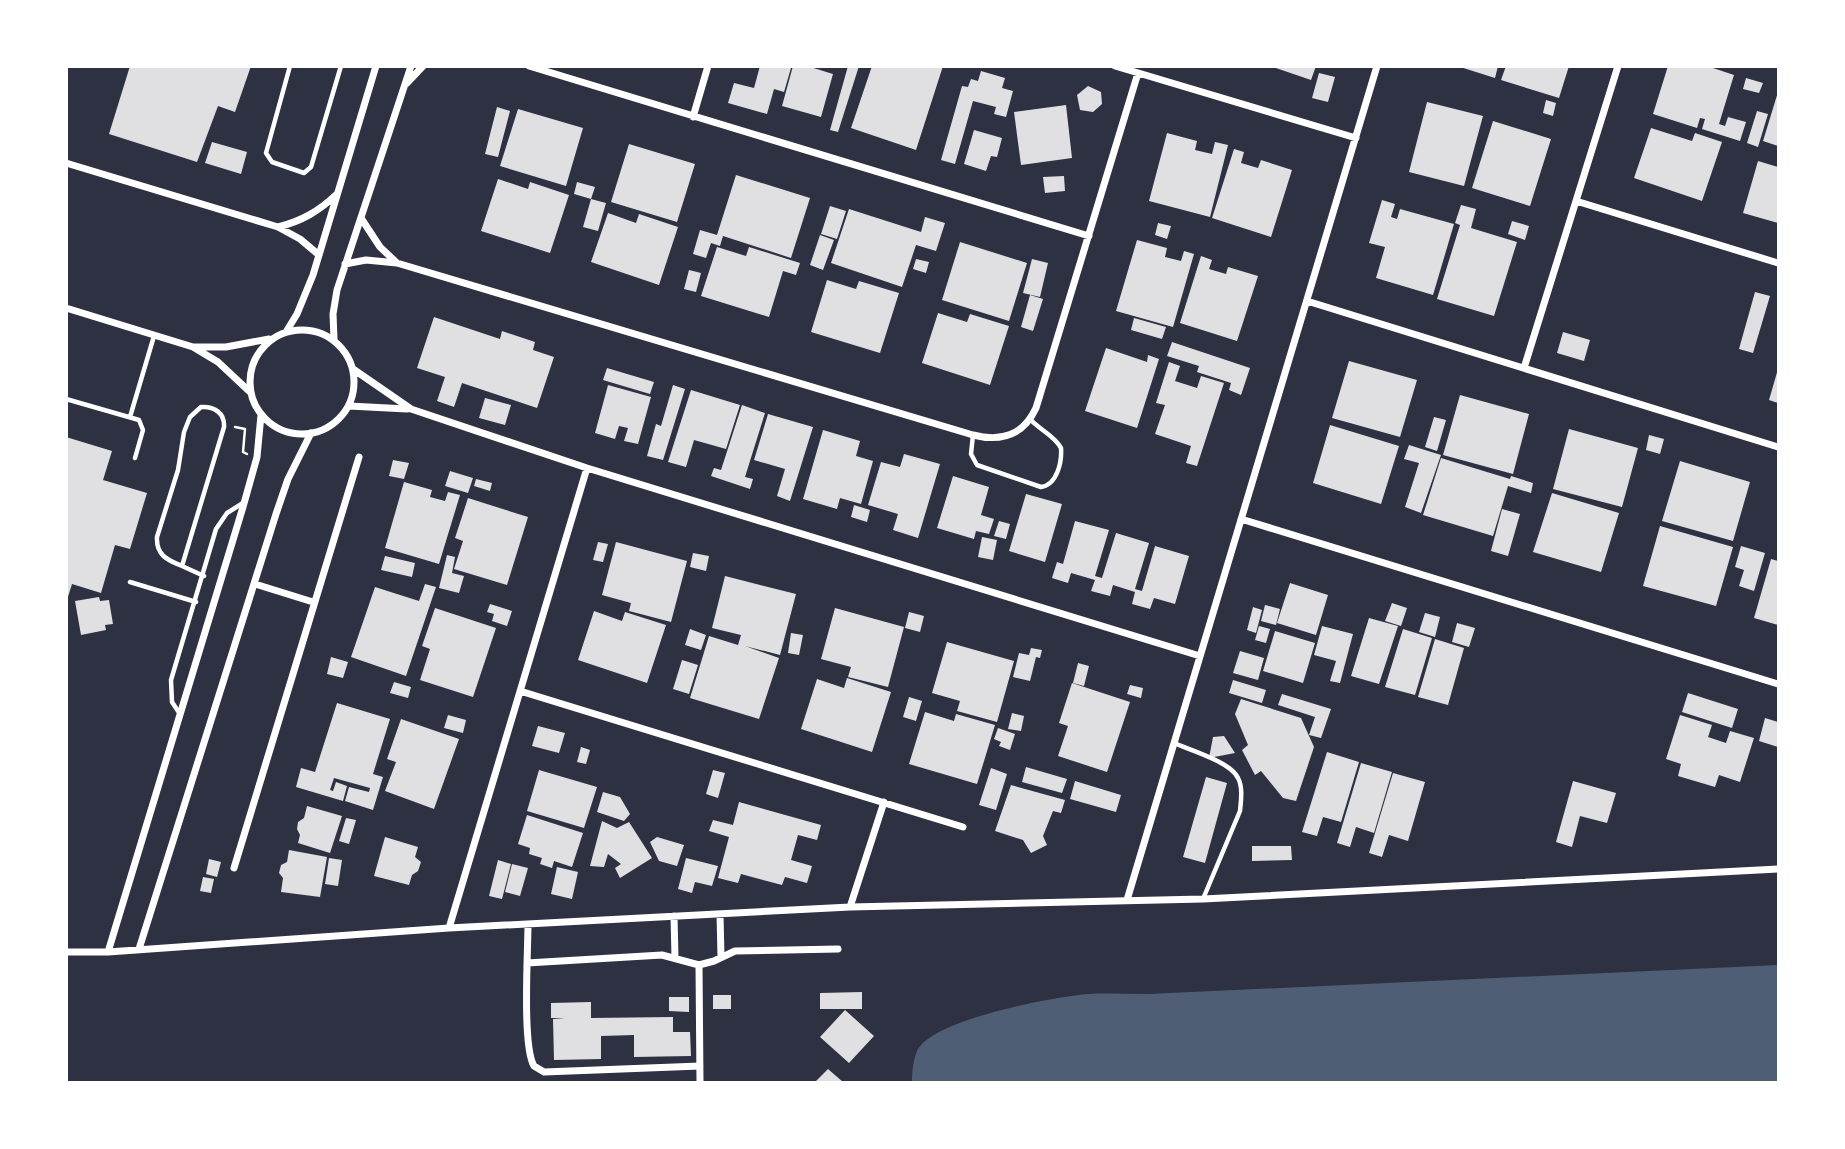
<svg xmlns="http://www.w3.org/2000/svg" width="1845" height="1149" viewBox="0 0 1845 1149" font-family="Barlow,sans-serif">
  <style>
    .water { fill: #4f5d75 }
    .building { fill: #e0e0e3 }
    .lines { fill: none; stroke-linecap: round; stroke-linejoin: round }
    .path { stroke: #fff; stroke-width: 2.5 }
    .service { stroke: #fff; stroke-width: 4.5 }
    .minor { stroke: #fff; stroke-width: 7 }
  </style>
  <rect width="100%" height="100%" fill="#2d3142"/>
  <path class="water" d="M1778 965V1082H912C912 1073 913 1060 917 1051 932 1019 1054 997 1088 994 1108 993 1128 994 1148 994Z"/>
  <path class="building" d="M130 66H251L235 112 218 106 197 162 109 134Z
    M760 66 791 68 784 92 774 89 767 114 728 103 734 83 754 88Z
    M793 66H807L833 74 821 117 782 106Z
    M848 66H859L838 132 830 130Z
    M872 66H943L916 150 851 128Z
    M1270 66H1316L1311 80Z
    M1457 66H1498L1495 78Z
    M1506 66H1569L1559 98 1501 80Z
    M1668 66H1707L1734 75 1719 124 1725 126 1728 117 1746 122 1740 141 1702 129 1705 119 1700 118 1697 128 1653 114Z
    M981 71 1005 78 1002 88 1013 91 1006 117 994 114 996 107 973 101 955 164 941 160 962 86 968 87 971 79 978 81Z
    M1319 73 1335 77 1328 102 1312 98Z
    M1746 78 1763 83 1759 93 1743 89Z
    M1088 86 1101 92 1102 104 1093 112 1080 110 1077 95Z
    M1778 92V146L1763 141Z
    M1546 100 1556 103 1553 116 1543 113Z
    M1427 102 1483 116 1464 186 1409 172Z
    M1066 105 1072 158 1021 165 1014 112Z
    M497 107 510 111 498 157 485 154Z
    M518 109 583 128 566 186 500 166Z
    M1757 111 1768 114 1758 147 1747 143Z
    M1493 121 1551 139 1530 206 1472 188Z
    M1651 128 1692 141 1695 133 1722 142 1702 201 1634 178Z
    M974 130 1002 138 997 157 991 156 986 171 964 164Z
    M1167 133 1197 141 1195 150 1212 154 1215 142 1228 145 1210 217 1149 201Z
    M212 142 247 152 241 174 205 163Z
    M629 144 695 164 677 222 611 202Z
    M1234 149 1244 152 1241 163 1258 168 1261 160 1292 170 1271 237 1212 218Z
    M1758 161 1778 167V223L1743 213Z
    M736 175 810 198 791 258 723 236 720 246 711 243 706 258 693 254 700 230 717 235Z
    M1064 176 1065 191 1045 193 1043 177Z
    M498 179 528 189 530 182 569 195 550 253 481 231Z
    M577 182 595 187 591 199 606 203 598 231 583 227 591 199 574 194Z
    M1382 200 1395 204 1391 217 1397 219 1400 209 1454 224 1433 295 1376 278 1385 247 1369 243Z
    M1461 205 1476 209 1471 228 1517 242 1494 316 1437 299 1460 225 1455 223Z
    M830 206 846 211 837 239 821 234Z
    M849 209 921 232 925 217 945 223 936 251 916 245 902 287 831 263Z
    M608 213 636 223 639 214 678 227 659 285 591 262Z
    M1512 221 1529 226 1525 240 1508 234Z
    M1158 223 1171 226 1167 239 1155 235Z
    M820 235 834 240 823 270 810 265Z
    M1137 240 1167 248 1165 257 1181 261 1184 251 1194 254 1173 327 1116 311Z
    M960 242 1027 263 1009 321 942 300Z
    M717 247 746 256 749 247 800 263 796 275 783 271 769 317 701 296Z
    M1201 256 1212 260 1209 269 1226 274 1228 267 1258 276 1237 341 1180 323Z
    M916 259 929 262 926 273 913 269Z
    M1032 259 1048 263 1040 297 1023 293Z
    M689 270 701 273 696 292 684 289Z
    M827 280 856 289 859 281 899 293 880 353 811 332Z
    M1755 292 1770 296 1753 353 1739 349Z
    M1030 295 1043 299 1033 331 1021 327Z
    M938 313 967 322 970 314 1009 326 990 385 922 363Z
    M434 317 500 339 502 331 535 342 533 350 554 357 537 408 462 383 454 407 437 401 445 377 417 368Z
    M1134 318 1166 327 1162 339 1131 330Z
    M1563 332 1590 340 1584 361 1557 353Z
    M1172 342 1250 368 1241 395 1229 390 1231 383 1197 372 1199 366 1167 356Z
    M1106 348 1147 362 1148 355 1159 359 1137 428 1085 411Z
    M1349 361 1417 380 1400 437 1332 418Z
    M1169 362 1180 366 1175 381 1197 388 1201 376 1224 383 1197 466 1186 463 1191 446 1155 434 1165 405 1156 403Z
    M607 368 654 382 650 394 603 380Z
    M1778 369V403L1769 400Z
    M608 385 651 397 638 444 624 441 628 428 619 426 615 439 595 433Z
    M673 385 685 389 663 460 647 456 656 424 661 426Z
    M691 390 740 405 726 449 694 440 686 467 668 462Z
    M1460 395 1529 414 1513 474 1443 455Z
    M485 398 511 405 505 425 479 418Z
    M742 405 765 413 745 477 753 479 750 489 711 476 714 468 721 470Z
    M768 414 813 427 790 501 777 496 785 469 754 460Z
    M1434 417 1446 420 1437 451 1425 447Z
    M1330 425 1399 446 1381 504 1313 483Z
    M1569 429 1638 448 1622 507 1553 489Z
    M823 430 860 441 856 456 873 461 861 504 840 498 837 509 803 499Z
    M1649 435 1664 439 1660 454 1646 450Z
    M66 437 112 451 103 480 147 493 130 549 115 545 101 593 72 584 67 600Z
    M1409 445 1441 455 1421 513 1405 507 1419 463 1404 459Z
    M904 454 940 464 918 538 893 530 898 514 868 505 881 462 900 467Z
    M1441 458 1510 479 1511 476 1533 483 1531 493 1508 486 1493 536 1423 515Z
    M393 460 409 463 404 479 389 476Z
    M1680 461 1750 482 1733 541 1662 521Z
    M450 471 473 478 468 493 445 486Z
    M953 476 989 487 981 515 994 519 989 534 976 531 974 539 937 528Z
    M476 479 492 483 490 491 474 486Z
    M404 482 432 490 430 497 445 501 448 492 460 495 439 564 385 548Z
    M1552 493 1619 513 1601 572 1533 552Z
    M1026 494 1062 504 1045 562 1009 551Z
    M468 498 528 517 507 585 454 569 463 541 455 538Z
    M854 505 870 510 867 522 851 517Z
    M1502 509 1520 514 1508 556 1491 551Z
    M999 521 1010 524 1006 539 994 536Z
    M1075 521 1109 530 1095 576 1102 578 1116 533 1149 543 1135 589 1142 591 1155 546 1189 556 1175 604 1154 598 1150 609 1132 604 1135 592 1113 585 1110 596 1091 591 1095 580 1071 573 1068 583 1052 578 1057 562 1063 564Z
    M1660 526 1733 547 1716 606 1643 586Z
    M982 537 997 540 993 560 978 557Z
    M598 542 608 544 603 562 593 560Z
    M616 542 687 561 671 622 629 611 631 603 602 595Z
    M1741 546 1765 553 1754 591 1739 586 1744 570 1735 567Z
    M693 553 709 556 706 571 690 567Z
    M447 555 455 557 452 573 464 576 459 593 439 588Z
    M385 556 415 563 412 577 381 570Z
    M1771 559 1778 561V625L1754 618Z
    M725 576 796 594 780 655 745 646 779 658 759 719 690 698 709 636 738 645 741 635 712 628Z
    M1290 583 1328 595 1316 635 1277 623Z
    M425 584 436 587 406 676 351 657 375 587 419 601Z
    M99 597 100 601 109 600 113 624 105 625 106 630 81 635 75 601Z
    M1392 603 1407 608 1401 626 1385 621Z
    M490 604 512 611 507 626 492 621 494 614 487 612Z
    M1265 605 1280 609 1276 625 1261 621Z
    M1253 607 1262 610 1256 633 1247 630Z
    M435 608 496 628 473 697 420 680 430 649 422 646Z
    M835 608 904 627 888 687 848 677 851 667 821 659Z
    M594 611 622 621 625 612 666 625 647 683 578 660Z
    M909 612 924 616 920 632 905 628Z
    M1425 613 1440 617 1435 637 1419 632Z
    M1369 618 1398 626 1379 684 1351 676Z
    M1457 623 1475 628 1469 647 1452 642Z
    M1259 626 1270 629 1266 643 1255 640Z
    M1322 626 1353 634 1340 683 1330 681 1336 661 1314 655Z
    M690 629 706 635 701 650 685 645Z
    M1403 629 1432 638 1415 695 1385 687Z
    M1275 631 1315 643 1303 683 1263 671Z
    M791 633 803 635 799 655 788 653Z
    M1435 639 1464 648 1448 705 1418 697Z
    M947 642 1014 661 997 722 957 711 960 701 932 693Z
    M1031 648 1042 650 1040 658 1036 657 1030 681 1013 677 1019 653 1029 655Z
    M1240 651 1264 658 1258 680 1233 673Z
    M331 657 348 662 343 678 327 674Z
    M682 660 698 665 689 694 673 689Z
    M1078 663 1089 666 1084 686 1073 683Z
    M847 678 891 692 872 752 801 729 817 679 844 688Z
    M1233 680 1266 690 1262 703 1229 693Z
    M394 682 411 687 408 698 390 693Z
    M1072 683 1130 702 1107 772 1058 756 1068 726 1059 723Z
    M1130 685 1143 688 1141 698 1127 694Z
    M1688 693 1738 709 1732 728 1682 712Z
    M1282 694 1331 709 1321 738 1309 735 1315 717 1278 705Z
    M909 697 922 701 916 721 903 717Z
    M1241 699 1301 718 1314 747 1296 801 1283 798 1261 771 1255 775 1242 750 1248 745 1235 714Z
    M337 703 390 719 373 774 383 777 373 810 345 801 349 787 369 792 370 788 334 778 330 790 333 791 336 782 347 786 343 801 296 787 301 768 315 772Z
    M925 712 954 721 956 714 995 725 977 784 909 764Z
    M1012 713 1024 716 1021 731 1008 729Z
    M448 715 466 720 463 733 444 728Z
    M1680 715 1712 725 1708 737 1726 743 1730 731 1754 738 1740 782 1719 775 1715 787 1678 776 1681 764 1666 759Z
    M1765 718 1778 722V747L1759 741Z
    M401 719 459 739 434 809 385 791 396 762 387 759Z
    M538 726 565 733 559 753 532 746Z
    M998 728 1015 734 1010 750 999 746 1001 742 994 739Z
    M1224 736 1235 753 1209 758 1213 737Z
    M581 747 590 750 586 764 577 762Z
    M1327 752 1359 762 1341 822 1323 817 1317 836 1302 832Z
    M1361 763 1392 772 1374 833 1356 827 1350 847 1337 843Z
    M1026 767 1067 779 1062 793 1022 782Z
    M991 768 1007 774 996 810 979 805Z
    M539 770 597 787 584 828 527 811Z
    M713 770 725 773 718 798 706 794Z
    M1393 773 1425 782 1408 841 1389 835 1382 857 1369 853Z
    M1206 777 1227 783 1205 863 1183 857Z
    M1075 781 1121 795 1116 812 1070 799Z
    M1573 781 1616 793 1607 823 1580 816 1572 847 1556 842Z
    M1011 785 1065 800 1061 813 1053 811 1043 836 1047 845 1031 853 1023 840 995 831Z
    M603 792 620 797 630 814 624 821 597 812Z
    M739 802 821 825 817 840 798 835 791 860 812 866 807 883 785 877 782 885 741 874 738 883 718 878 729 837 709 831 713 820 733 825Z
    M307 806 342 816 330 853 298 843 300 835 297 829 298 822 304 818Z
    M527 815 583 833 572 867 554 861 552 868 540 864 542 858 529 854 530 848 518 844Z
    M346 818 356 820 349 844 339 841Z
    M602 821 617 828 629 822 652 858 620 878 615 868 621 864 608 854 604 867 590 866Z
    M385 837 418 847 415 857 421 862 418 871 412 875 409 885 374 876Z
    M657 837 684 845 677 866 659 861 650 842Z
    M1252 846H1291L1292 860 1252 861Z
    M289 850 327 857 320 897 281 892 283 878 279 873 281 865 287 862Z
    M329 858 342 860 338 886 325 884Z
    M686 858 718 866 712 886 695 882 692 893 678 889Z
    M209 859 221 862 217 877 206 874Z
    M498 860 511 864 502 899 489 896Z
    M512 864 528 868 520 896 505 892Z
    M557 867 578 872 572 899 551 894Z
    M203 877 214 879 211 893 200 891Z
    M862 992V1009H820V993Z
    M713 995H731V1009H713Z
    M669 997H689V1012L669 1011Z
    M591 1002V1018L673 1017V1032H690L691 1056 634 1057V1035L601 1036V1059L554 1060 553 1019 565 1018H551V1003Z
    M845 1010 874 1036 849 1063 820 1037Z
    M828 1069 843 1082H815Z"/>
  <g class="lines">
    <path class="path" d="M235 427 245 429 243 452 247 454"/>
    <path class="service" d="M290 66 266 153 272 162 304 173 311 167 341 66
      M66 399 139 420 143 430 135 458
      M201 407C214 406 225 413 224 427L182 566C167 560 156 555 157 537L178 470 184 432 190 417Z
      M130 417 154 336
      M973 435 971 454 977 465 1041 487C1057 485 1062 462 1061 448 1055 436 1040 430 1031 420
      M182 566 204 576
      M130 582 196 602
      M180 714 172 702 171 680 216 529 227 513 243 503
      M1174 743C1190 750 1231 762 1238 778 1243 787 1241 801 1240 811L1203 899"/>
    <path class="minor" d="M529 66 1089 236
      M1115 66 1356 138
      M407 83 423 66
      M693 117 708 66
      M66 163 278 227 300 239 319 255
      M1576 201 1778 263
      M361 218 380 247 397 263
      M278 227C302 221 319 211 337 194
      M345 264 366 260 397 263 973 435C1001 442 1023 436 1036 408L1138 73
      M1307 301 1778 447
      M66 308 193 347 218 362 250 392
      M250 382a52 52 0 1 1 104 0a52 52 0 1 1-104 0Z
      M286 332 297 314 313 275 376 66
      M334 339 333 314 337 290 411 66
      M194 347H226L269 339
      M1524 368 1618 66
      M353 369 411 409 587 468 1200 656
      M349 406 407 409
      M1241 519 1778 684
      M255 584 313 602
      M520 691 963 827
      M234 868 359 457
      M1127 900 1377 66
      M850 907 884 802
      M720 914 721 957
      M674 916 675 958
      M528 924C528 952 522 1046 534 1066L544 1072 700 1066
      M449 928 587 468
      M139 949 276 514 288 479 311 433
      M66 952H108L449 928 850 907 1203 899 1778 869
      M108 952 243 507 257 457 261 415
      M527 963 662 955 699 965 714 961 735 951 838 949
      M699 965 700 1082"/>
  </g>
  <rect width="1845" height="1149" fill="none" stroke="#ffffff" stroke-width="136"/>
</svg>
